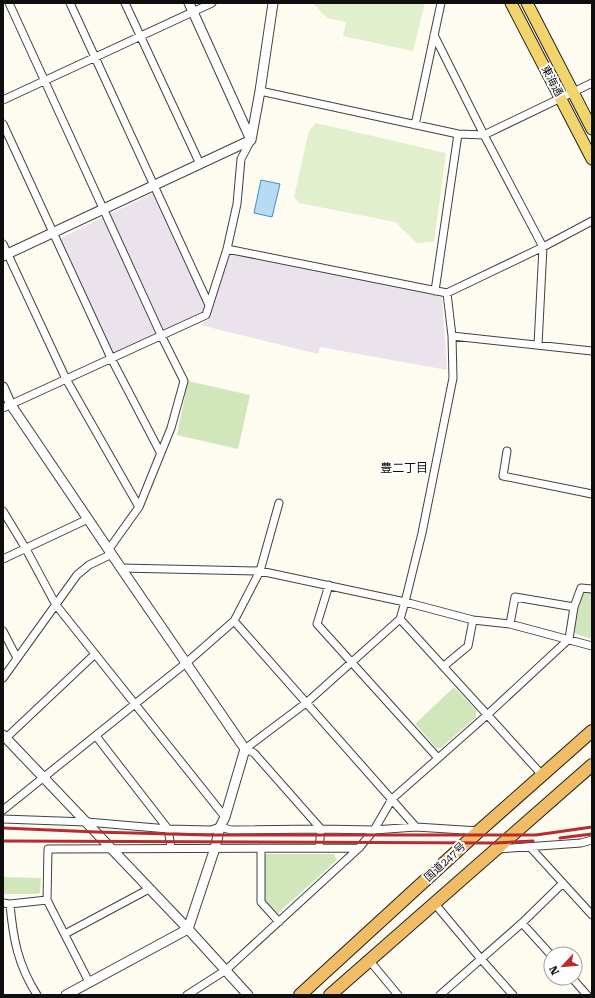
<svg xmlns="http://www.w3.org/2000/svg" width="595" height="998" viewBox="0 0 595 998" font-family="'Roboto Serif','Noto Sans JP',serif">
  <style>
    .industrial { fill: #ebe3ec }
    .green { fill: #d1e7bb }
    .pitch { fill: #e2efcc }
    .water { fill: #b7dbf3; stroke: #418fc7 }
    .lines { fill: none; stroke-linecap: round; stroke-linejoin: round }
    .minor-casing { stroke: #414141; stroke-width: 9 }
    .tertiary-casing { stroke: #414141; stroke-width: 11 }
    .primary-casing { stroke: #1f1f1f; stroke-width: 13 }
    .trunk-casing { stroke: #1f1f1f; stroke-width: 14 }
    .minor { stroke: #fff; stroke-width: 7 }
    .tertiary { stroke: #fff; stroke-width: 9 }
    .primary { stroke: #f2d46c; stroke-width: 11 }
    .trunk { stroke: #f0bc65; stroke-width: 12 }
    .rail { stroke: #b82c30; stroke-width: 3 }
    .labels { text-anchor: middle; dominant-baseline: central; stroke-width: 4; stroke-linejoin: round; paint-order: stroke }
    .street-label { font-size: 11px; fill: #0e0e0e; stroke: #fff }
    .neighbourhood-label { font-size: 12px; fill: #0e0e0e; stroke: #fff }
  </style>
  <rect width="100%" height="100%" fill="#fefcf0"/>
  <path class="industrial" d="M153 193 206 307 203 311 115 353 111 352 59 239Z
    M232 253 442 297 447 370 320 347 318 354 200 325 209 319 229 254Z"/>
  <path class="green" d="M188 381 250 395 238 449 177 435Z
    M585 591 592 592V639L576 634 574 630 582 593Z
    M454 687 476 710V717L441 748H436L415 724Z
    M266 854H334L337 860 278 913H274L265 901 263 856Z
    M3 877 41 878 40 893 36 894H3Z"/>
  <path class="pitch" d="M313 3H425L413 51 343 36 346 22 327 18Z
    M316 123 446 153 434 242 417 243 395 222 299 203 294 197 309 131Z"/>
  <path class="water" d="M261 180 280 184 272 217 254 213Z"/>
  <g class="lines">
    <g class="minor-casing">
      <path id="minor" d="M9 3 161 335 184 381 171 428 139 507 109 549
        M70 3 209 305
        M125 3 200 164
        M434 35 484 135 543 247 538 345
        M260 91 458 134 484 135 592 83
        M3 100 212 3
        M3 124 111 358 160 452
        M415 125 441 3
        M3 244 66 379 139 507
        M227 249 447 293 543 247 592 221
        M435 291 458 134
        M452 336 592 351
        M3 408 206 315 227 249 237 204 241 159 251 140
        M507 451 503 476 592 494
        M3 511 26 549 56 605 225 817
        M3 559 88 519
        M121 568 260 571 405 602 473 620 510 624 592 646
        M329 585 317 624 438 758
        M400 619 543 776
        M234 621 416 827
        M510 624 515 597 574 607
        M3 631 17 658
        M444 666 468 646 473 620
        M3 678 77 575 89 565 112 554
        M96 736 168 829 171 847
        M6 738 95 654
        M245 749 306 703 400 619 405 602 422 533 453 378 452 336 447 293
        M245 749 254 753 321 829 319 848
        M3 810 186 663 234 621 260 571 279 503
        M3 819 87 822 168 829 211 830 220 827 231 830 321 829 374 830 416 827 479 831
        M530 847 592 915
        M261 848V902L279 922
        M498 849 581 843 592 840
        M3 903 10 904 47 900
        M10 904C13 939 18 965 37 995
        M435 904 481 959 513 995
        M522 923 551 955
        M65 934 149 889
        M369 960 398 995
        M572 978 587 995
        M89 982 47 900 48 849 359 848
        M187 995 226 970 359 848 374 830 392 799 487 715 569 639 574 607 581 588 592 589
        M440 995 522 923 563 883"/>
    </g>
    <g class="tertiary-casing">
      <path id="tertiary" d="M189 3 251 140
        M251 140 260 91 273 3
        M3 256 251 140
        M3 387 11 405 123 571 245 749 225 817 220 827 215 848 188 929 248 995
        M3 735 188 929 66 995"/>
    </g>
    <g class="primary-casing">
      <path id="primary" d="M511 3 592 159
        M527 3 592 129"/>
    </g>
    <g class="trunk-casing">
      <path id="trunk" d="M300 995 479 831 592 731
        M330 995 592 765"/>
    </g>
    <use href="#minor" class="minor"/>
    <use href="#tertiary" class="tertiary"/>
    <use href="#primary" class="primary"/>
    <use href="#trunk" class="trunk"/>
    <path class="rail" d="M3 828 96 832 207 835H536L592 827
      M560 838 592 834
      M3 841 495 843 533 841"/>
  </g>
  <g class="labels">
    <g class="street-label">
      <text transform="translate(552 81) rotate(62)">東海通</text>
      <text transform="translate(445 862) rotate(-43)">国道247号</text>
    </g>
    <g class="neighbourhood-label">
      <text x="404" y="468">豊二丁目</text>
    </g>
  </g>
  <rect width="595" height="998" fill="none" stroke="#0e0e0e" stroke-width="8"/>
  <g transform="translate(563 966) rotate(244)"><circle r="19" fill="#ffffff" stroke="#9f9f9f"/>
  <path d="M0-3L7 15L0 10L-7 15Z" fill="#b82c30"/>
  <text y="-6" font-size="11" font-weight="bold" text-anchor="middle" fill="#0e0e0e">N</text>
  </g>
</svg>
